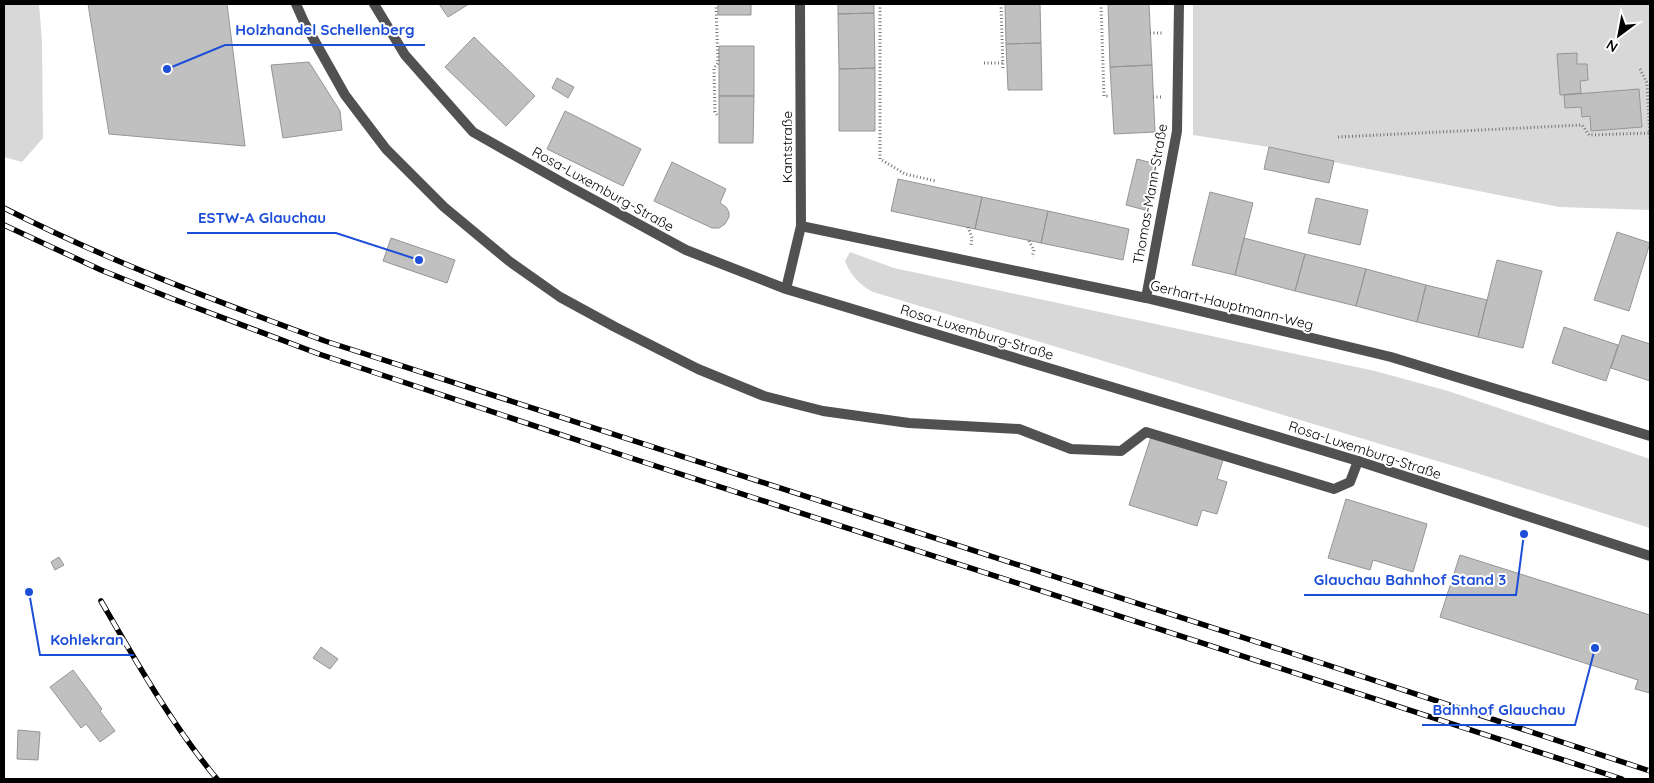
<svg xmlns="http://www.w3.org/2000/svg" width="1654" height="783" viewBox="0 0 1654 783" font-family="Quicksand,sans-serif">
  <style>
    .green { fill: #d8d8d8 }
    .building { fill: #c0c0c0; stroke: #959595 }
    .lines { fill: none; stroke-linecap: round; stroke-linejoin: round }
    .path { stroke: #737373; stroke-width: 3; stroke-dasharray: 1 2.5; stroke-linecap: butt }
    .service { stroke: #515151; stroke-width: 10 }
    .minor { stroke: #515151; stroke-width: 10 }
    .rail-casing { stroke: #000; stroke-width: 5.5 }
    .rail { stroke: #fff; stroke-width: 4; stroke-dasharray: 11; stroke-linecap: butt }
    .labels { text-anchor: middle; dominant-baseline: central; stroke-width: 4; stroke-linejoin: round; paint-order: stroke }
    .street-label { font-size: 14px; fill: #000; stroke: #fff }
    .leader { fill: none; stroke: #1d4ed8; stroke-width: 2 }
    .callout-dot { fill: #1d4ed8; stroke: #fff; stroke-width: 2 }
    .callout-label { font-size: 15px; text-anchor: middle; font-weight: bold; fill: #1d4ed8; stroke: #fff; stroke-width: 4; stroke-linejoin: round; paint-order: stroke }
  </style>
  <rect width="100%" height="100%" fill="#fff"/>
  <path class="green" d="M4 4H39L42 42 43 138 22 162 4 157Z
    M1193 4H1650V210L1559 207 1343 164 1269 147 1193 135Z
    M850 252 894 268 1375 371 1448 391 1650 459V528L1464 469 873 292C860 285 850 275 845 261Z"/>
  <path class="building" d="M88 4H227L245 146 109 134Z
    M439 4H469L448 17Z
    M718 4H751V15H718Z
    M838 4H874V13L838 14Z
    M1005 4H1040L1041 43 1006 44Z
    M1108 4H1149L1152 65 1110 67Z
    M874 13 875 68 839 69 838 14Z
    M474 37 535 96 506 126 445 67Z
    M1041 43 1042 90H1008L1006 44Z
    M719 46H754V96H719Z
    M1577 53V64H1587L1588 80 1580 81 1581 93 1560 95 1557 54Z
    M309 62 340 111 342 130 283 138 271 65Z
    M1152 65 1155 132 1114 134 1110 67Z
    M875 68V131H839V69Z
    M557 78 574 87 568 98 552 88Z
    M1639 89 1642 127 1591 131 1590 116 1582 117 1581 107 1565 108 1564 95Z
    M719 96H754L753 143H719Z
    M565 111 641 149 623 186 547 149Z
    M1269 147 1334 161 1329 183 1264 169Z
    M1137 159 1156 164 1145 210 1126 205Z
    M672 162 726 189 720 203 726 207 729 212V217L725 224 719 228H712L654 201Z
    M898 179 982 197 975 229 891 211Z
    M1210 192 1253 203 1235 275 1192 265Z
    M982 197 1048 211 1041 243 975 229Z
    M1316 198 1368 210 1360 245 1308 233Z
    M1048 211 1129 229 1123 260 1041 243Z
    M1617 232 1650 243 1629 311 1594 300Z
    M391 238 455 260 447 283 383 261Z
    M1244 238 1305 254 1295 291 1235 275Z
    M1305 254 1366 269 1356 306 1295 291Z
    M1497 260 1542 271 1523 348 1478 337Z
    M1366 269 1426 285 1417 322 1356 306Z
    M1426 285 1487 300 1478 337 1417 322Z
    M1564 327 1618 345 1606 381 1552 363Z
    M1622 335 1650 344V381L1611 368Z
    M1151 437 1223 460 1217 479 1227 482 1217 514 1202 510 1197 526 1129 505Z
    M1346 499 1427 524 1413 572 1373 560 1370 570 1328 558Z
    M1460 555 1650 615V693L1635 689 1638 680 1440 617Z
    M59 557 64 565 55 570 51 562Z
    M321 647 338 659 330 669 313 658Z
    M73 670 102 709 100 711 115 731 100 742 86 724 81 728 50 687Z
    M18 730 40 732 38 760 17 759Z"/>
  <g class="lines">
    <path class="path" d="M716 4 718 63 714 68 715 112 717 115
      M880 4V159L905 174 936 181
      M1001 4 1003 69
      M1101 4 1104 96H1109
      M1150 33H1163
      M984 63H1003
      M1640 69 1647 83 1650 139
      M1153 97H1162
      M1338 137 1582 125 1589 135 1650 133
      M968 227 972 238 971 245
      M1029 241 1034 250 1032 257"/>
    <path class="service" d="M296 4 304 22 345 95 386 149 444 207 509 261 560 297 615 327 698 369 764 396 823 411 909 423 1019 429 1071 449 1121 451 1146 432 1334 489 1350 482 1358 461"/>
    <path class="minor" d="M374 4 405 55 473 132 565 184 686 250 786 289 1358 461 1650 556
      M801 226 1146 298 1391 357 1650 436
      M786 289 801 226 800 4
      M1146 298 1177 131 1179 4"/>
    <g class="rail-casing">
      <path id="rail" d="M4 208C108 261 216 301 325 341L1291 653 1650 771
        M4 225 101 270 173 299 319 354 631 458 1622 779
        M101 601C137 663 172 725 217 779"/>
    </g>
    <use href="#rail" class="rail"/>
  </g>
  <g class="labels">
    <g class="street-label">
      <text transform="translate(787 147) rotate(-90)">Kantstraße</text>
      <text transform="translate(603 189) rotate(29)">Rosa-Luxemburg-Straße</text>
      <text transform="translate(1150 194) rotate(-80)">Thomas-Mann-Straße</text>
      <text transform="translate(1232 305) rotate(14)">Gerhart-Hauptmann-Weg</text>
      <text transform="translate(977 332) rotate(17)">Rosa-Luxemburg-Straße</text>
      <text transform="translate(1365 450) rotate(18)">Rosa-Luxemburg-Straße</text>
    </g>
  </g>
  <path class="leader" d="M167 69L225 45H425M419 260L336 233H187M1524 534L1516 595H1304M29 592L40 655H134M1595 648L1575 725H1422"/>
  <g class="callout-dot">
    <circle cx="167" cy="69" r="5"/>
    <circle cx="419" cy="260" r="5"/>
    <circle cx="1524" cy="534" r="5"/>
    <circle cx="29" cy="592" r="5"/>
    <circle cx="1595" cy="648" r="5"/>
  </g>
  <g class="callout-label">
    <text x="325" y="35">Holzhandel Schellenberg</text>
    <text x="262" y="223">ESTW-A Glauchau</text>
    <text x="1410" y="585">Glauchau Bahnhof Stand 3</text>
    <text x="87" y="645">Kohlekran</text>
    <text x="1499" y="715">Bahnhof Glauchau</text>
  </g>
  <rect width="1654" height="783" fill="none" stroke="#000000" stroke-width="10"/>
  <g transform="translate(1619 35) rotate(212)" stroke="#ffffff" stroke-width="4" paint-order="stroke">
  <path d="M0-4L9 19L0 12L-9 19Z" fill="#000000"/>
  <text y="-8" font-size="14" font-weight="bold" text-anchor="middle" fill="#000000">N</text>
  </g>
</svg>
